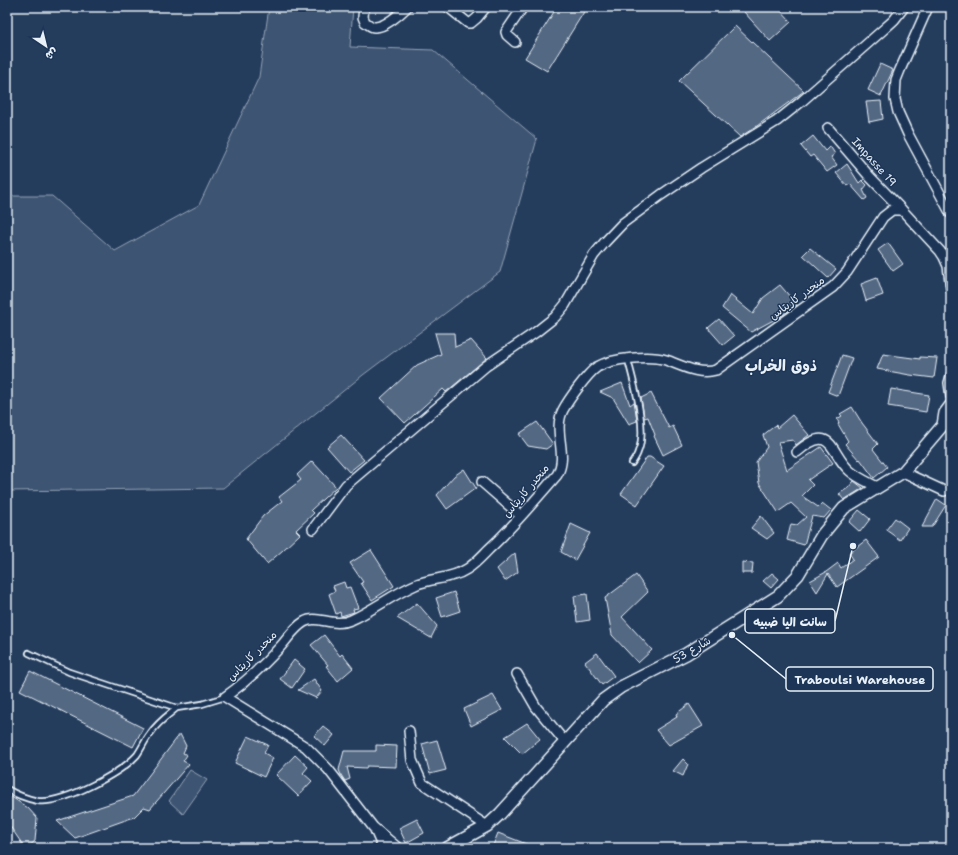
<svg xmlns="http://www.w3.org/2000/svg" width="958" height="855" viewBox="0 0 958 855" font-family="'Shantell Sans','Playpen Sans Arabic',sans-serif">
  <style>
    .green { fill: #3e5472; stroke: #93a2b5 }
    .building { fill: #536782; stroke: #e8f1f8 }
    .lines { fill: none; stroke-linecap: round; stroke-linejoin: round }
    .service-casing { stroke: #e8f1f8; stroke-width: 8 }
    .minor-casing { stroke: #e8f1f8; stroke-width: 12 }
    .tertiary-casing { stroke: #e8f1f8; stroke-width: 14 }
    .service { stroke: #1d3557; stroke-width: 4.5 }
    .minor { stroke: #1d3557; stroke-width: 9 }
    .tertiary { stroke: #1d3557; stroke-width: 11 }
    .labels { text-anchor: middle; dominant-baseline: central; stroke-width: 3; stroke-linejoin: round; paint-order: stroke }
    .street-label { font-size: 11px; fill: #e8f1f8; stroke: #1d3557 }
    .district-label { font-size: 15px; font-weight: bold; fill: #e8f1f8; stroke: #1d3557 }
    .leader { fill: none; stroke: #e8f1f8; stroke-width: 1.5 }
    .callout-dot { fill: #e8f1f8; stroke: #1d3557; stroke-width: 1.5 }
    .callout { fill: #1d3557; stroke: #e8f1f8; stroke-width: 1.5 }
    .callout-label { font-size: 12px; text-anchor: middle; font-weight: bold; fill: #e8f1f8 }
  </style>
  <rect width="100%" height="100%" fill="#253d5d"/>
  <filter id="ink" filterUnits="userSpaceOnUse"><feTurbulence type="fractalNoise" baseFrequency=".025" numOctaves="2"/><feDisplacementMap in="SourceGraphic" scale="8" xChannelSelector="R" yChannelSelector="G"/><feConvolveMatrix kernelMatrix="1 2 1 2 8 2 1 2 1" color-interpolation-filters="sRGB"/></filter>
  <g filter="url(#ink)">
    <path class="green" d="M269 7H353L350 47 433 50 537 139 500 272 363 375 223 488 7 491V196H52L115 251 199 205 259 77Z
      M190 770 207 780 183 814 169 801Z"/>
    <path class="building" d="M557 7H587L547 71 525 58Z
      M749 7H777L791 22 770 41 744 12Z
      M735 26 804 91 757 126 740 137 679 81Z
      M880 64 893 70 881 96 868 90Z
      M881 101 883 119 869 122 866 102Z
      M813 136 825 151 830 146 835 154 831 157 837 165 827 172 813 155 810 157 801 146Z
      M847 164 859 183 862 180 867 185 863 190 867 198 864 200 850 184 847 186 836 173Z
      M888 243 903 264 893 271 878 250Z
      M810 248 836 269 828 278 803 255Z
      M877 278 883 295 866 301 861 284Z
      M780 285 797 305 781 316 751 332 722 308 730 295 753 314 763 298Z
      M719 319 734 336 723 345 708 328Z
      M435 333H454L455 347 471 340 487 358 446 392 443 389 405 423 381 398 417 365 441 354Z
      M883 354 920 359V357L937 358 934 378 910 375 877 369Z
      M842 355 852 358 838 396 828 392Z
      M622 383 630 405 634 402 635 407 637 421 629 424 613 398 600 392Z
      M891 389 929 395 926 412 888 406Z
      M651 393 669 428 673 426 682 445 663 455 654 436 655 435 648 417 644 418 641 398Z
      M852 407 862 423 878 444 873 449 887 467 874 478 860 459 859 460 845 444 848 441 838 424 839 423 837 419 842 416 840 414Z
      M792 415 809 435 796 445 793 440 778 442 787 470 821 447 833 463 808 480 813 485 802 496 818 507 822 503 831 510 824 518 812 516 804 545 787 540 791 524 797 525 806 517 791 503 778 512 759 483 756 462 767 447 763 435 776 425 777 428Z
      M537 422 553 444 546 449 528 446 519 434Z
      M341 435 364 460 349 472 327 447Z
      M647 457H650L664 466 637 505 621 494Z
      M312 461 336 487 311 510 314 513 296 530 300 534 283 550 267 564 246 539 263 516 282 501 279 497 301 480 297 475Z
      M464 469 476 488 447 509 437 495 454 476Z
      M854 481 863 488 844 500 839 494 848 488Z
      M937 499 946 505 932 527H922Z
      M859 510 870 519 860 532 849 522Z
      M761 516 774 533 767 539 751 528Z
      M895 518 908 528 900 540 886 530Z
      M571 524 590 533 575 560 561 552Z
      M866 540 879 557 837 587 828 574 817 592 810 581 826 572 838 563 841 568 853 559 849 553Z
      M371 550 394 586 372 600 361 583 363 582 350 563Z
      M515 553 518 572 505 581 497 569Z
      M742 562 753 563 752 573H742Z
      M772 573 779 579 771 588 763 581Z
      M636 575 648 592 622 617 652 650 638 663 612 635 605 598Z
      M344 582 346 588 350 587 358 608 353 609 354 612 341 616 340 612 336 614 329 594 335 591 333 586Z
      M454 592 460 611 442 617 436 598Z
      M587 594 590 620 577 622 574 596Z
      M417 603 437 626 431 638 397 618Z
      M324 635 340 656 342 654 353 668 338 681 326 666 328 665 311 645Z
      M597 653 614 676 602 685 585 662Z
      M294 660 305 669 292 688 280 679Z
      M30 671 143 728 133 747 20 690Z
      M314 679 322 691 316 698 298 690Z
      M493 695 502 710 471 726 464 709Z
      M689 704 703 726 669 745 656 730 677 717 676 714Z
      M527 723 540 739 522 754 505 737Z
      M323 726 334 735 325 746 314 736Z
      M180 734 186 746 183 753 187 755 183 761 189 764 150 809 144 807 134 817 75 838 57 821 133 796Z
      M248 736 268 745 264 753 273 758 264 777 235 763Z
      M437 740 446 770 430 774 422 744Z
      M376 745 397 746 396 767 367 766 366 768 347 767 350 779 345 781 341 775 339 770 344 751H376Z
      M295 755 308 767 303 773 312 781 298 796 276 775Z
      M683 759 688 764 683 776 673 771Z
      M7 794 28 808 37 818 35 841 27 848H25L7 822Z
      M417 819 424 833 406 843 399 828Z
      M498 833 534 847V848H492Z"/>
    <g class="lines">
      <g class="service-casing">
        <path id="service" d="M628 360C634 384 648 430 638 452 637 456 634 460 632 463
          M29 653 69 672 177 708 202 704 225 697
          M7 789C15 794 28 799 38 801 63 804 121 773 137 755 142 748 145 740 150 734 157 723 167 716 177 708"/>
      </g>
      <g class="minor-casing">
        <path id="minor" d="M364 7 363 17 365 22C368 24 371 27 374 27 384 28 400 14 407 7
          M448 7 468 23H471L477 18 486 7
          M928 7 900 70 896 80 895 99 898 112 908 134 951 214
          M515 42 507 35 506 32 523 7
          M828 128 870 177 902 210
          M951 376 949 383 951 397
          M797 452C833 421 830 454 850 471 858 478 868 482 877 487
          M903 472 944 491
          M482 482 521 516
          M313 529 346 485 486 366 536 332 555 317 565 305 594 255 605 242 623 223 661 195 701 168 748 139 777 121 802 101 884 29 894 20 904 7
          M517 674 536 707 565 742
          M409 731 412 760 422 783 487 826
          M375 830 383 848
          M398 848 373 827 328 769 306 747 225 697C246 682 264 665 281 646 289 637 294 628 304 622 317 614 333 628 351 620 373 610 392 595 415 585 431 578 452 579 467 569 475 564 482 556 489 549 514 526 535 500 557 475 569 455 552 431 563 410 569 399 587 374 597 367 612 358 650 355 666 360 683 366 698 375 716 370L833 287 847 272 883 217 892 210H902L940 251 944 257 948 266 951 289"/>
      </g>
      <g class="tertiary-casing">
        <path id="tertiary" d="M943 425 945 413 951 405
          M447 848 487 826 500 814 603 700 621 687 686 654 778 596 798 575 822 535 844 508 903 472 943 425 951 420"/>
      </g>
      <use href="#service" class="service"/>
      <use href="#minor" class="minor"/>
      <use href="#tertiary" class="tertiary"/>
    </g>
  </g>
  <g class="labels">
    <g class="street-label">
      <text transform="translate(874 162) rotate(48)">Impasse 19</text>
      <text transform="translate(797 298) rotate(-36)">منحدر كاريتاس</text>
      <text transform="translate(526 491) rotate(-50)">منحدر كاريتاس</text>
      <text transform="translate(692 650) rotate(-30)">شارع 53</text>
      <text transform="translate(252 656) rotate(-45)">منحدر كاريتاس</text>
    </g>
    <g class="district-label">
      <text x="781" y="366">ذوق الخراب</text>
    </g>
  </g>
  <path class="leader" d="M853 546L835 621M732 635L786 679"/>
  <g class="callout-dot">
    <circle cx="853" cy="546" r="4"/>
    <circle cx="732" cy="635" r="4"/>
  </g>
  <g class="callout">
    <rect x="745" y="609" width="90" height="24" rx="4"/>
    <rect x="786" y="667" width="147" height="24" rx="4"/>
  </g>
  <g class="callout-label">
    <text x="790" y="626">سانت اليا ضبيه</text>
    <text x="860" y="684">Traboulsi Warehouse</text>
  </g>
  <rect width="958" height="855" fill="none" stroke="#1d3557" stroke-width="24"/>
  <rect x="12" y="12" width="934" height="831" fill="none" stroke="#e8f1f8" stroke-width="1.5" filter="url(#ink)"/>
  <g transform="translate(46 46) rotate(145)" stroke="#1d3557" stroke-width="3" paint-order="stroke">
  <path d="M0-3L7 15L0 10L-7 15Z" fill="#e8f1f8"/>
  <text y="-6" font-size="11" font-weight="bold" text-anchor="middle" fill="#e8f1f8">ش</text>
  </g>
</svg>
